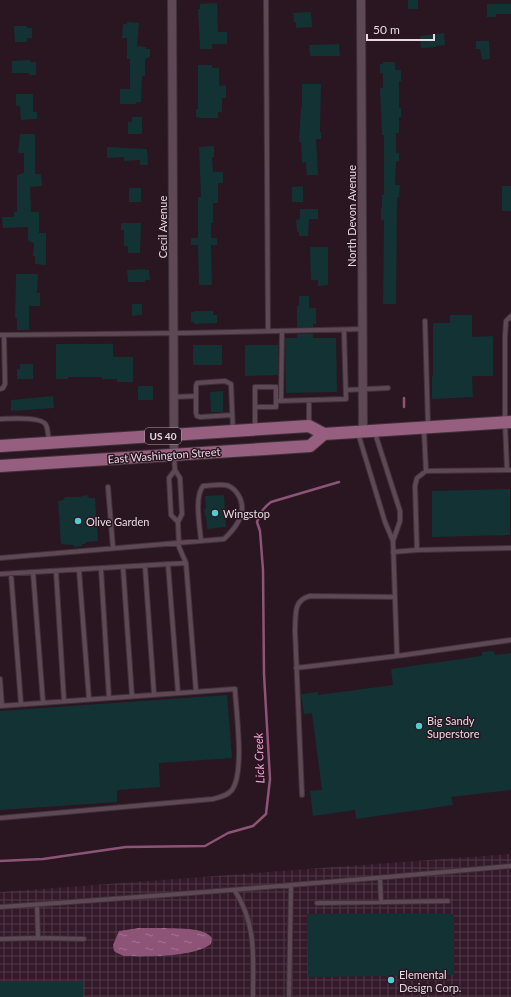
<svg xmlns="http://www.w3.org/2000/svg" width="511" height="997" viewBox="0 0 511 997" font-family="Lato,sans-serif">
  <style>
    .industrial { fill: url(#industrial-grid) }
    .water { fill: url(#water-ripples) }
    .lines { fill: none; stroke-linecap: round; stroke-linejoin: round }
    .stream { stroke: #8e5477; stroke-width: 2.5 }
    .building { fill: #133234 }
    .service-casing { stroke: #40323a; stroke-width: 6 }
    .minor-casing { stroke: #40323a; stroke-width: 10 }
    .primary-casing { stroke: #40323a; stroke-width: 14 }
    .service { stroke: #5f4855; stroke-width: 4 }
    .minor { stroke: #5f4855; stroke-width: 8 }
    .primary { stroke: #965f80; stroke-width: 12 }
    .poi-dot { fill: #51ccd3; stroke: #291621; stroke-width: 1.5 }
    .labels { text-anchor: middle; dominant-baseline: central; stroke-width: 3; stroke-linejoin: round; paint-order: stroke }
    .shield { fill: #291621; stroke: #ae9ea7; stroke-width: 1 }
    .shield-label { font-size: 10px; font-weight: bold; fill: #e7d9e1 }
    .street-label { font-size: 11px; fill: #e7d9e1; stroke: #291621 }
    .poi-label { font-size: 11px; fill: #e7d9e1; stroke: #291621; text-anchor: start }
    .water-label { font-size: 12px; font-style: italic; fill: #f69fd3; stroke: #291621 }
  </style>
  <defs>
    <pattern id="industrial-grid" width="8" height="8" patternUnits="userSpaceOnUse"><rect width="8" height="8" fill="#331929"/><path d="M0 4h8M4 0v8" fill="none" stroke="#513a48"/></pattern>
    <pattern id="water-ripples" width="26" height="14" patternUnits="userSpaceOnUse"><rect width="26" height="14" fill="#8e5477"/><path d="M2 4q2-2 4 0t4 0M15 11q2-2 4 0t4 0" fill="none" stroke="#a37490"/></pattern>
  </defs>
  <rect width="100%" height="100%" fill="#291621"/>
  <path class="industrial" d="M511 854V997H0V892Z"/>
  <path class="water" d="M166 928C179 929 204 927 212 938L211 944C194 957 146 957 124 956L117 953 114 951 113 945 119 931 139 928Z"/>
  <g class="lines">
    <path class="stream" d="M404 398V407
      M0 861 43 859 126 847 205 846 228 833 253 826 266 814 270 779 264 674 263 570 260 531 257 522C260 513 263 508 271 502L339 482"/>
  </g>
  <path class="building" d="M408 0H418V9H408Z
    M217 3 218 32H227V44H212V49H200L198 9H200V4Z
    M487 4H511V14H496V17H487Z
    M311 12 312 27 296 28V22H294L293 13Z
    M127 22 139 23 137 46 146 47V49H150V57L145 59V76H142L141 102H136V104H120V89H130V59H127V38H122L123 24H127Z
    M14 26H27V28H32V38H27V42H15Z
    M444 33 445 45 436 46V47L421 48 420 36Z
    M476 41H489L490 59 482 60 480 49H476Z
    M339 44 340 56H310L309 45Z
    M30 60V62H36V75H29V73H12V61Z
    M383 62H395V70H401V81H399V108H401V117H399V133H396V153H399V161H396L395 185H400L399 197H397L396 304H383L384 220H381V208H382V195H384V135H382L380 88H383V73H380V64H383Z
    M198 65H212V68H219V86L226 85V98H222V112H218V118H199V117H196V109H198Z
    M302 84H321L320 132H321V139H316L318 175H307L306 162 302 163 301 142H299L301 107H302Z
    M16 94H33V112H37V119L21 120 20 106H16Z
    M132 117H142V134H128V122H132Z
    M20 134H35V174H41L42 186 30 187 31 212H39V233H46V265L35 264V256H33L34 243 28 241V227L3 228 2 217H14V212H17V175L24 173V153H18Z
    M214 146V157H212L213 172H223V183H218V203H213V223H211V238H217V245H211L212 285H199L198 245H191V238H198V197H201L199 147Z
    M107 147 147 149 148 165H140V160L124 161V157L107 158Z
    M303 186V202H292V187Z
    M502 186H511V211H502Z
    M129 188H141V202H129Z
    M300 209H318V219H309L308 236H299V232H297L296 220 300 219Z
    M121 223H141L140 253H128V246H124V230H121Z
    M310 247H328V285L318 286V280H311Z
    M145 269V270H149L150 280H145L146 282H128L127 270Z
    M16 274H38L37 293H40V306H29V330H17V319L15 318Z
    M299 296H309V308H316V324H313V327H297V306L299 305Z
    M132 304H142V315L132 316Z
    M194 311H213V315H217V323L194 324V322H191V312H194Z
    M450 315H472V337L493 336V376H472L473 397 432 399V376H433V323H450Z
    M297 334H313V338H336L337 392 286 393 285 338H297Z
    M56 344H113V357H133V382H117V379H102V377H68V379H56Z
    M193 345H222V365H193Z
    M245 345H278V375L245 376Z
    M20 364H33V379H17V369H20Z
    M138 386H153V400H138Z
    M223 391V412H211L210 392Z
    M53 396 54 408 11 411V400Z
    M510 489V535L432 537V491Z
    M87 495 89 498H95L98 541 86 542 85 544H82V546L74 547V545L61 544 58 501 63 500 65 497H81V496Z
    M224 495 226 527 207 529 206 516H205L204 509H206L205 496Z
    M494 651 495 655 511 653V790L451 797 453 805 356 819 355 810 313 816 310 791 322 790 312 713 304 714 301 694 318 692V695L393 685 391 669 482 656V652Z
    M227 695 232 758 159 763 160 787 117 790V802L0 810V711Z
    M434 913 454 914V975L308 977 307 914Z
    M0 981H83V997H0Z"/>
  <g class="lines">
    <g class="service-casing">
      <path id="service" d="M266 0 268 331
        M425 321 428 425
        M0 335 185 333 363 329
        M0 389 3 388 5 384 4 335
        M346 390 388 388
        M196 396V386L197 383 225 381 231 384 233 430
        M174 397 196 396V413L197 416 200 417 232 415
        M309 400V425
        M276 401 346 399 344 330
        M281 401 282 331
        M0 419C9 419 42 416 46 425 48 429 48 436 49 441
        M255 429V387H276V407H255
        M424 430 426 471
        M358 433 385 522 393 541 400 521V511L375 433
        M174 457 175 470 180 478 182 514 178 522 179 547 186 563 196 691
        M175 470 169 478 171 515 178 522
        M507 470 505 422V337L506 321 511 316
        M511 470 426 471 417 478 415 486 417 550 511 548
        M108 487 113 548
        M393 541 397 656 511 640
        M393 552 417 550
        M0 558 224 539C237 527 249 510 237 493 234 489 230 485 224 485 218 484 210 486 203 486 194 497 200 527 201 541
        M168 564 178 693
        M145 566 154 694
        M123 567 132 696
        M101 569 109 698
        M79 570 89 699
        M56 571 64 701
        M33 572 43 702
        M0 574 186 563
        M11 574 21 704
        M296 668 397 656
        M0 679 2 706
        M0 706 235 689C236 711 245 772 232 790 227 796 220 797 213 799L0 818
        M302 795 295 630C296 615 293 600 310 596L395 597
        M380 878 381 902
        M235 891C257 925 253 958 253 997
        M317 903 448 901
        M0 907C170 895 341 882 511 866
        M38 938 84 939
        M0 939 38 938 37 905
        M289 997 291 885"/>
    </g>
    <g class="minor-casing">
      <path id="minor" d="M172 0 174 455
        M361 0 363 432"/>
    </g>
    <g class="primary-casing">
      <path id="primary" d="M0 446 309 426 324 434 511 422
        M0 466 310 446 324 434"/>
    </g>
    <use href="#service" class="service"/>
    <use href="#minor" class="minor"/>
    <use href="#primary" class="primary"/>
  </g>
  <g class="poi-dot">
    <circle cx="215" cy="513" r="4"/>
    <circle cx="78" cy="521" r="4"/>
    <circle cx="419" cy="726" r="4"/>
    <circle cx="391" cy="980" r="4"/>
  </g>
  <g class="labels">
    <rect class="shield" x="145" y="428" width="36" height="16" rx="3"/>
    <g class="shield-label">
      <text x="163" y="436">US 40</text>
    </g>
    <g class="street-label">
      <text transform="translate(351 216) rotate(-90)">North Devon Avenue</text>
      <text transform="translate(162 227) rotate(-90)">Cecil Avenue</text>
      <text transform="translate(164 455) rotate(-4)">East Washington Street</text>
    </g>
    <g class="poi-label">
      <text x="223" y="513">Wingstop</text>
      <text x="86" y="521">Olive Garden</text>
      <text x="427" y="720">Big Sandy<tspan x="427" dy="13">Superstore</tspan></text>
      <text x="399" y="974">Elemental<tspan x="399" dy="13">Design Corp.</tspan></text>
    </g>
    <g class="water-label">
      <text transform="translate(259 758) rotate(-92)">Lick Creek</text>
    </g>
  </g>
  <path d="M367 34v6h67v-6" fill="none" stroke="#e7d9e1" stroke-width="2"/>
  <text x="373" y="34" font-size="12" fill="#e7d9e1" stroke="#291621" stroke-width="3" paint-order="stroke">50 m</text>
</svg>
